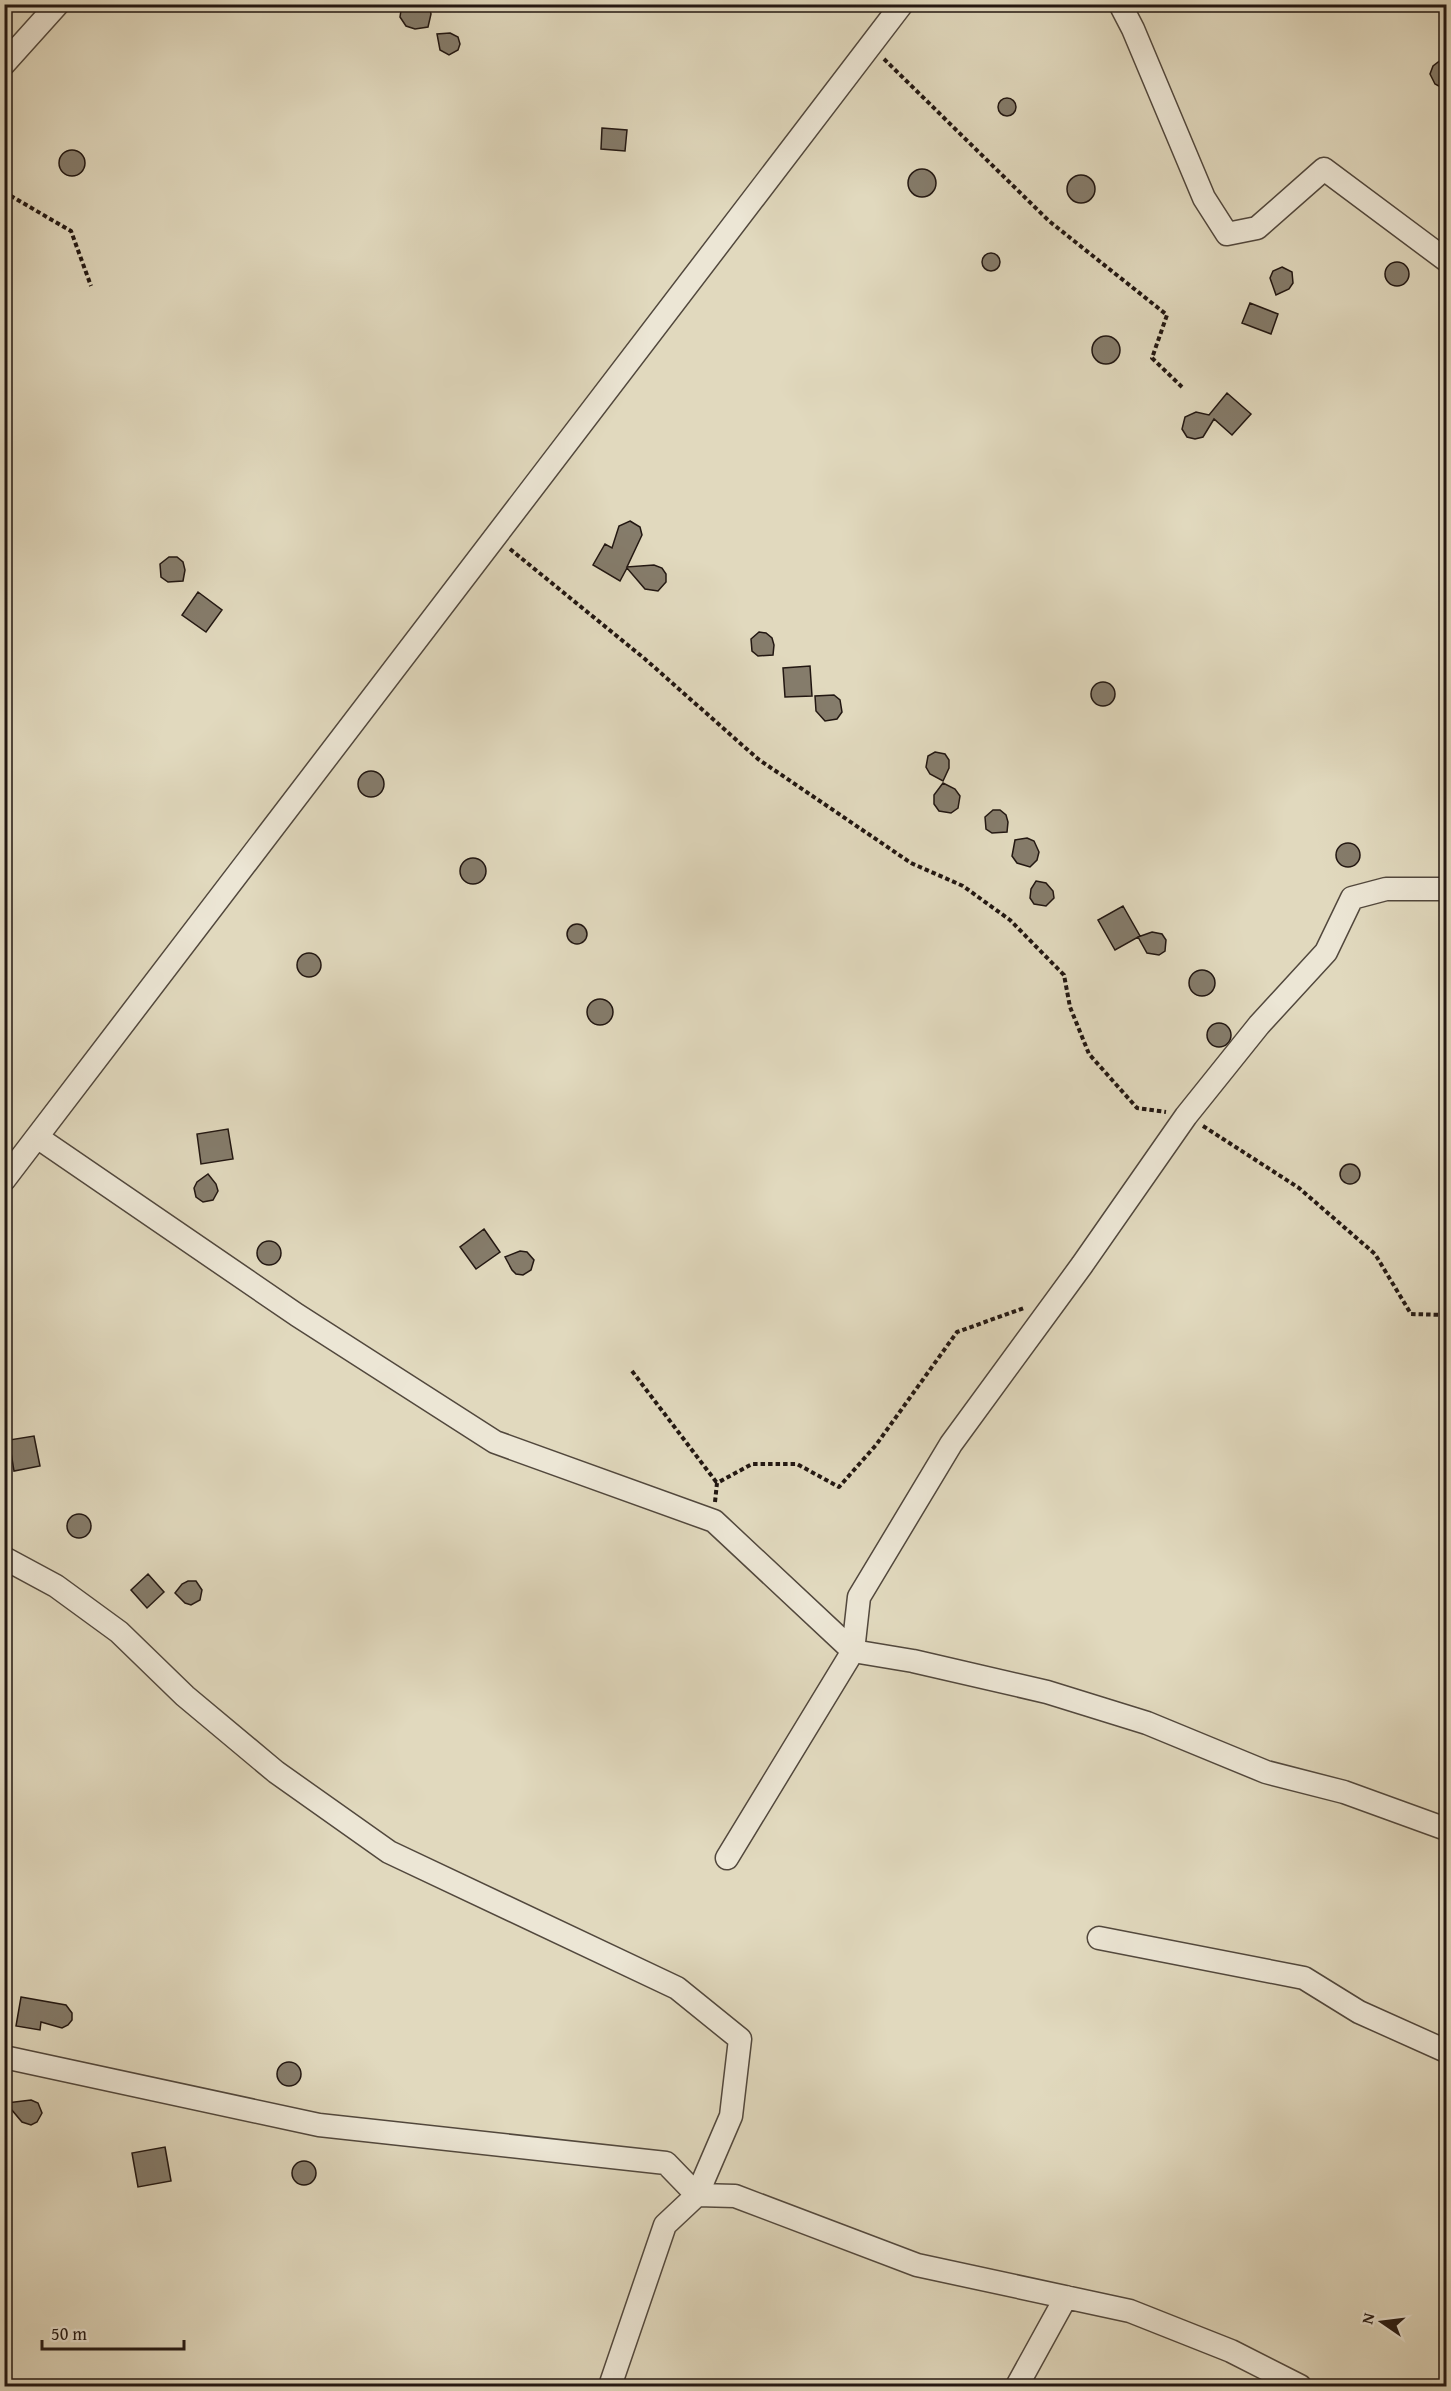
<svg xmlns="http://www.w3.org/2000/svg" width="1451" height="2391" viewBox="0 0 1451 2391" font-family="'Gentium Book Plus',serif">
  <style>
    .building { fill: #857c6b; stroke: #221712; stroke-width: 1.5 }
    .lines { fill: none; stroke-linecap: round; stroke-linejoin: round }
    .minor-casing { stroke: #52483d; stroke-width: 25 }
    .path { stroke: #221712; stroke-width: 4; stroke-dasharray: 4.5 3; stroke-linecap: butt }
    .minor { stroke: #ece6d5; stroke-width: 22 }
  </style>
  <rect width="100%" height="100%" fill="#e1d9be"/>
  <filter id="stains"><feTurbulence type="fractalNoise" baseFrequency=".00333" numOctaves="4"/><feColorMatrix values="0 0 0 0 .2 0 0 0 0 .09 0 0 0 0 .02 0 0 0 .5 -.17"/></filter>
  <radialGradient id="worn" r=".72"><stop offset=".6" stop-color="#630" stop-opacity="0"/><stop offset="1" stop-color="#630" stop-opacity=".3"/></radialGradient>
  <path class="building" d="M402 4H429L431 14 428 27 415 29 406 26 400 17Z
    M450 33 458 37 460 44 458 50 449 55 440 50 437 34Z
    M1446 56V90L1435 84 1430 74 1433 66Z
    M998 107a9 9 0 1 1 18 0a9 9 0 1 1-18 0Z
    M602 128 627 130 625 151 601 149Z
    M59 163a13 13 0 1 1 26 0a13 13 0 1 1-26 0Z
    M908 183a14 14 0 1 1 28 0a14 14 0 1 1-28 0Z
    M1067 189a14 14 0 1 1 28 0a14 14 0 1 1-28 0Z
    M982 262a9 9 0 1 1 18 0a9 9 0 1 1-18 0Z
    M1385 274a12 12 0 1 1 24 0a12 12 0 1 1-24 0Z
    M1282 267 1292 272 1293 283 1289 289 1276 295 1270 278 1273 271Z
    M1250 303 1278 314 1271 334 1242 323Z
    M1092 350a14 14 0 1 1 28 0a14 14 0 1 1-28 0Z
    M1227 393 1251 414 1232 435 1214 419 1203 437 1195 439 1187 437 1182 429 1185 417 1196 412 1209 415Z
    M630 521 640 527 642 535 627 567 654 565 662 568 666 574V582L658 591 645 589 627 568 620 581 593 565 605 544 612 548 619 526Z
    M169 557H177L183 562 185 570 183 581 168 582 161 577 160 564Z
    M198 592 222 610 206 632 182 615Z
    M759 632 766 633 772 638 774 645 773 655 758 656 752 651 751 639Z
    M810 666 812 696 785 697 783 668Z
    M1091 694a12 12 0 1 1 24 0a12 12 0 1 1-24 0Z
    M834 695 840 700 842 712 837 719 825 721 816 711 815 696Z
    M935 752 945 754 949 760V768L943 781 930 774 926 767 928 756Z
    M358 784a13 13 0 1 1 26 0a13 13 0 1 1-26 0Z
    M943 783 955 789 960 796 958 808 951 813 939 811 934 804V795Z
    M993 810H1000L1006 815 1008 822 1007 832 992 833 986 829 985 817Z
    M1027 838 1034 841 1039 852 1037 860 1030 867 1017 863 1012 856 1015 840Z
    M1336 855a12 12 0 1 1 24 0a12 12 0 1 1-24 0Z
    M460 871a13 13 0 1 1 26 0a13 13 0 1 1-26 0Z
    M1036 881 1046 883 1053 891 1054 898 1046 906 1034 904 1030 898 1031 889Z
    M1123 906 1140 936 1115 950 1098 920Z
    M567 934a10 10 0 1 1 20 0a10 10 0 1 1-20 0Z
    M1152 932 1162 934 1166 940 1165 951 1159 955 1147 953 1138 937Z
    M297 965a12 12 0 1 1 24 0a12 12 0 1 1-24 0Z
    M1189 983a13 13 0 1 1 26 0a13 13 0 1 1-26 0Z
    M587 1012a13 13 0 1 1 26 0a13 13 0 1 1-26 0Z
    M1207 1035a12 12 0 1 1 24 0a12 12 0 1 1-24 0Z
    M228 1129 233 1159 201 1164 197 1134Z
    M1340 1174a10 10 0 1 1 20 0a10 10 0 1 1-20 0Z
    M208 1174 216 1184 218 1191 213 1200 203 1202 196 1197 194 1188 197 1182Z
    M484 1229 500 1252 476 1269 460 1247Z
    M257 1253a12 12 0 1 1 24 0a12 12 0 1 1-24 0Z
    M520 1251 527 1252 534 1260 531 1270 523 1275 516 1274 512 1270 505 1257Z
    M34 1436 40 1466 14 1471 9 1440Z
    M67 1526a12 12 0 1 1 24 0a12 12 0 1 1-24 0Z
    M148 1574 164 1592 147 1608 131 1590Z
    M188 1581H196L202 1590 200 1600 191 1605 185 1603 175 1593 182 1584Z
    M21 1997 66 2005 72 2013V2020L68 2025 62 2028 41 2022 40 2030 16 2026Z
    M277 2074a12 12 0 1 1 24 0a12 12 0 1 1-24 0Z
    M31 2100 38 2103 42 2113 37 2122 31 2125 22 2122 6 2103Z
    M165 2147 171 2181 138 2187 132 2153Z
    M292 2173a12 12 0 1 1 24 0a12 12 0 1 1-24 0Z"/>
  <g class="lines">
    <g class="minor-casing">
      <path id="minor" d="M1120 4 1133 29 1204 198 1227 234 1257 228 1324 169 1446 260
        M4 64 58 4
        M37 1137 297 1315 495 1442 714 1521 853 1651 913 1661 1047 1692 1147 1723 1266 1772 1344 1792 1446 1829
        M4 1180 902 4
        M4 1558 56 1586 119 1632 185 1696 276 1772 389 1852 677 1988 740 2039 731 2116 697 2195 666 2163 319 2125 4 2057
        M727 1858 853 1651 859 1597 951 1444 1082 1265 1186 1116 1259 1025 1326 952 1352 898 1386 889H1446
        M1099 1938 1304 1978 1359 2012 1446 2051
        M610 2386 665 2225 697 2195 735 2196 917 2265 1130 2311 1231 2351 1300 2386
        M1017 2386 1066 2297"/>
    </g>
    <path class="path" d="M884 59 1049 221 1167 315 1152 358 1182 387
      M4 192 71 231 91 286
      M510 549 645 659 758 759 911 863 963 886 1010 920 1064 975 1070 1007 1089 1054 1137 1108 1166 1112
      M1203 1126 1299 1188 1375 1254 1411 1314 1446 1315
      M632 1371 717 1483
      M715 1502 717 1483 752 1464H797L839 1487 876 1445 957 1332 1024 1308"/>
    <use href="#minor" class="minor"/>
  </g>
  <rect width="1451" height="2391" fill="none" stroke="#e1d9be" stroke-width="24"/>
  <rect x="6" y="6" width="1439" height="2379" fill="none" stroke="#221712" stroke-width="3"/>
  <rect x="12" y="12" width="1427" height="2367" fill="none" stroke="#221712" stroke-width="1.5"/>
  <g transform="translate(1382 2322) rotate(284)" stroke="#ece6d5" stroke-width="4.5" paint-order="stroke">
  <path d="M0-4.5L10 22L0 15L-10 22Z" fill="#221712"/>
  <text y="-9" font-size="16" font-weight="bold" text-anchor="middle" fill="#221712">N</text>
  </g>
  <path d="M42 2340v9h142v-9" fill="none" stroke="#221712" stroke-width="3"/>
  <text x="51" y="2340" font-size="18" fill="#221712" stroke="#ece6d5" stroke-width="4.5" paint-order="stroke">50 m</text>
  <rect width="100%" height="100%" filter="url(#stains)"/>
  <rect width="100%" height="100%" fill="url(#worn)"/>
</svg>
